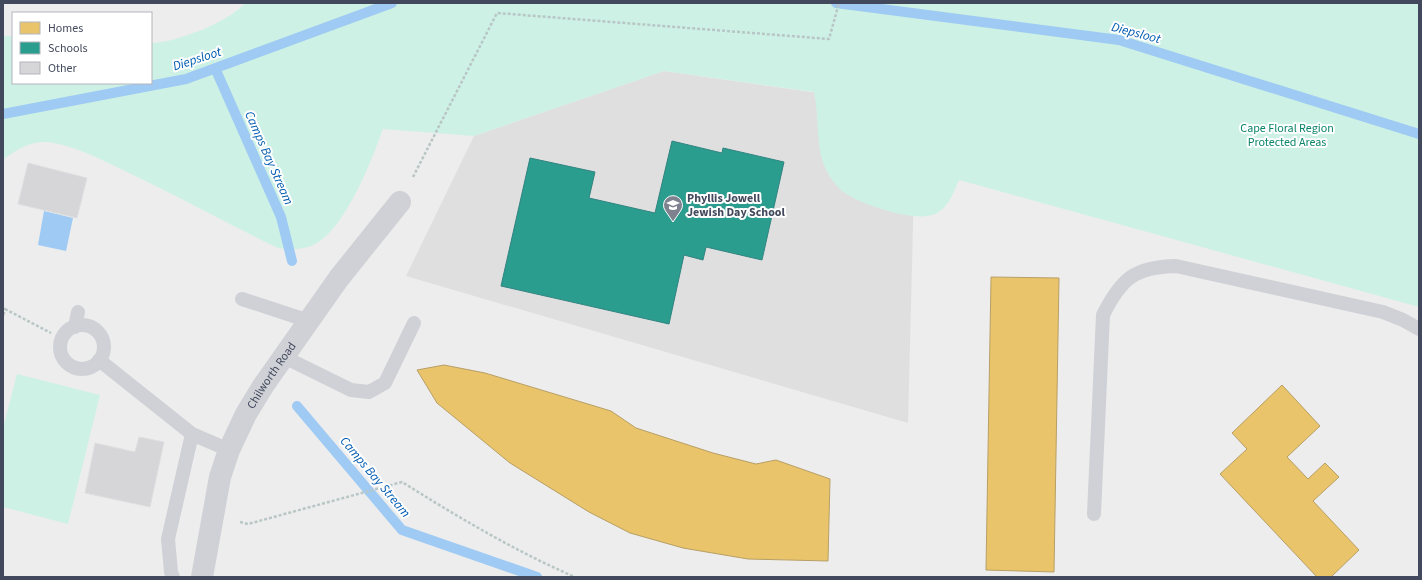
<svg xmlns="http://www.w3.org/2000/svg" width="1422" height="580" viewBox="0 0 1422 580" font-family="'Source Sans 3',sans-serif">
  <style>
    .education { fill: #dfdfe0 }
    .green { fill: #cef1e5 }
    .water { fill: #9ecaf3 }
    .homes { fill: #e9c46a; stroke: #b79f66 }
    .schools { fill: #2a9d8f; stroke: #318480 }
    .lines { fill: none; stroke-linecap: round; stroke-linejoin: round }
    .stream { stroke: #9ecaf3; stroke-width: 10 }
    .building { fill: #d6d6d9; stroke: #dfdee0 }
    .path { stroke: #b8c6c6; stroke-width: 2.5; stroke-dasharray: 3 2; stroke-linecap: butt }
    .service { stroke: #cfd1d6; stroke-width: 14 }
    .minor { stroke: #cfd1d6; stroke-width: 22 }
    .labels { text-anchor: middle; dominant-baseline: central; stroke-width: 4; stroke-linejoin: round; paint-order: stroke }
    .park-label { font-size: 12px; fill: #0b8569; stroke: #fff }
    .poi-label { font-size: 12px; font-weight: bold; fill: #42495c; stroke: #fff; text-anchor: start }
    .street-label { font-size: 12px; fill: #42495c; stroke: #fff }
    .water-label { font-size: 13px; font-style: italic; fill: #005bb1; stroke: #fff }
  </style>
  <rect width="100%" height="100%" fill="#eeeded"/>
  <path class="education" d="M664 71 916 107 908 423 406 276 474 136Z"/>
  <path class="green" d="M245 3H1419V307L959 180C953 193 949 208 935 214 916 223 862 205 845 193 839 189 833 182 829 175 814 151 820 119 814 92L664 71 474 136 383 129C372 160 346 226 317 243 305 250 291 250 278 248 226 223 176 195 123 170 100 159 73 145 47 142 29 141 16 150 3 160V36H13V83H151V43C175 43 229 22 245 3Z
    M17 374 100 395 68 524 3 507V428Z"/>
  <path class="water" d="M44 211 73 218 66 251 38 245Z"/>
  <path class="homes" d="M991 277 1059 278 1054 572 986 570Z
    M444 365 485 373 611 411 636 428 713 453 756 464 776 460 830 479 828 561 748 559 683 548 630 533 589 512 510 463 437 403 417 370Z
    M1282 385 1320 426 1287 457 1308 479 1325 463 1339 477 1313 501 1359 550 1331 577H1317L1220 474 1247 449 1232 433Z"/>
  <path class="schools" d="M672 141 722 153 723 148 784 162 762 260 706 247 703 260 684 255 669 324 501 286 530 158 595 172 589 198 655 213Z"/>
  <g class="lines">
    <path class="stream" d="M836 3 1119 40 1419 134
      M215 68 281 217 292 261
      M3 114 186 79 392 3
      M297 406 402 530 537 577"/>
  </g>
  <path class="building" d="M28 163 87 178 77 218 18 204Z
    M139 437 164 442 150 507 85 493 95 443 135 452Z"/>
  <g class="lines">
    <path class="path" d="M413 177 497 13 829 39 839 3
      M3 309H5L3 316
      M5 309 51 333
      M240 522 248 524 402 482C458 517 515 551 575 577"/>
    <path class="service" d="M242 299 309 321
      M60 347a22 22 0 1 1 44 0a22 22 0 1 1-44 0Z
      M75 327 78 312
      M284 357 351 390 369 392 385 383 414 323
      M99 360 192 434
      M1094 514 1103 315C1121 279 1134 267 1176 266L1383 312 1403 320 1419 329
      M173 577 171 572 168 539 192 434 229 450"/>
    <path class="minor" id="s1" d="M202 577 220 477 229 450 246 414 263 386 339 278 400 202"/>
  </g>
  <defs>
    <g id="school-pin" transform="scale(1)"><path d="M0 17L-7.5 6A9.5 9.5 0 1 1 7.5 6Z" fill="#7e828f" stroke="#fff"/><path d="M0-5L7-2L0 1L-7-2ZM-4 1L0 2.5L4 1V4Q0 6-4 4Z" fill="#fff"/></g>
  </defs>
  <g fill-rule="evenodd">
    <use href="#school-pin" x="673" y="205"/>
  </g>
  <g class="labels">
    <g class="park-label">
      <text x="1287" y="128">Cape Floral Region<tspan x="1287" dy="14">Protected Areas</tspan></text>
    </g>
    <g class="poi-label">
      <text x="687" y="198">Phyllis Jowell<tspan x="687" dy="14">Jewish Day School</tspan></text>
    </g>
    <g class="street-label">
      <text stroke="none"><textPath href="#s1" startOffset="216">Chilworth Road</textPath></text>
    </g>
    <g class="water-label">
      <text transform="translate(1136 33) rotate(15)">Diepsloot</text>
      <text transform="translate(197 59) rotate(-18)">Diepsloot</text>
      <text transform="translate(269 158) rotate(66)">Camps Bay Stream</text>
      <text transform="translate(375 477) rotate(50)">Camps Bay Stream</text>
    </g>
  </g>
  <rect width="1422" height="580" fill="none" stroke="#42495c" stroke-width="8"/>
  <rect x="12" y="12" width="140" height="72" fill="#ffffff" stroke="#b3b6be"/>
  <rect x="20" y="22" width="20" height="12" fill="#e9c46a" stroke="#b3b6be"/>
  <text x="48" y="32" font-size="12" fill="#42495c">Homes</text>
  <rect x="20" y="42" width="20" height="12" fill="#2a9d8f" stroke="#b3b6be"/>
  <text x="48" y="52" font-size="12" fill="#42495c">Schools</text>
  <rect x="20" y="62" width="20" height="12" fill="#d6d6d9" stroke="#b3b6be"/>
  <text x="48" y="72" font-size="12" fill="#42495c">Other</text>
</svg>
